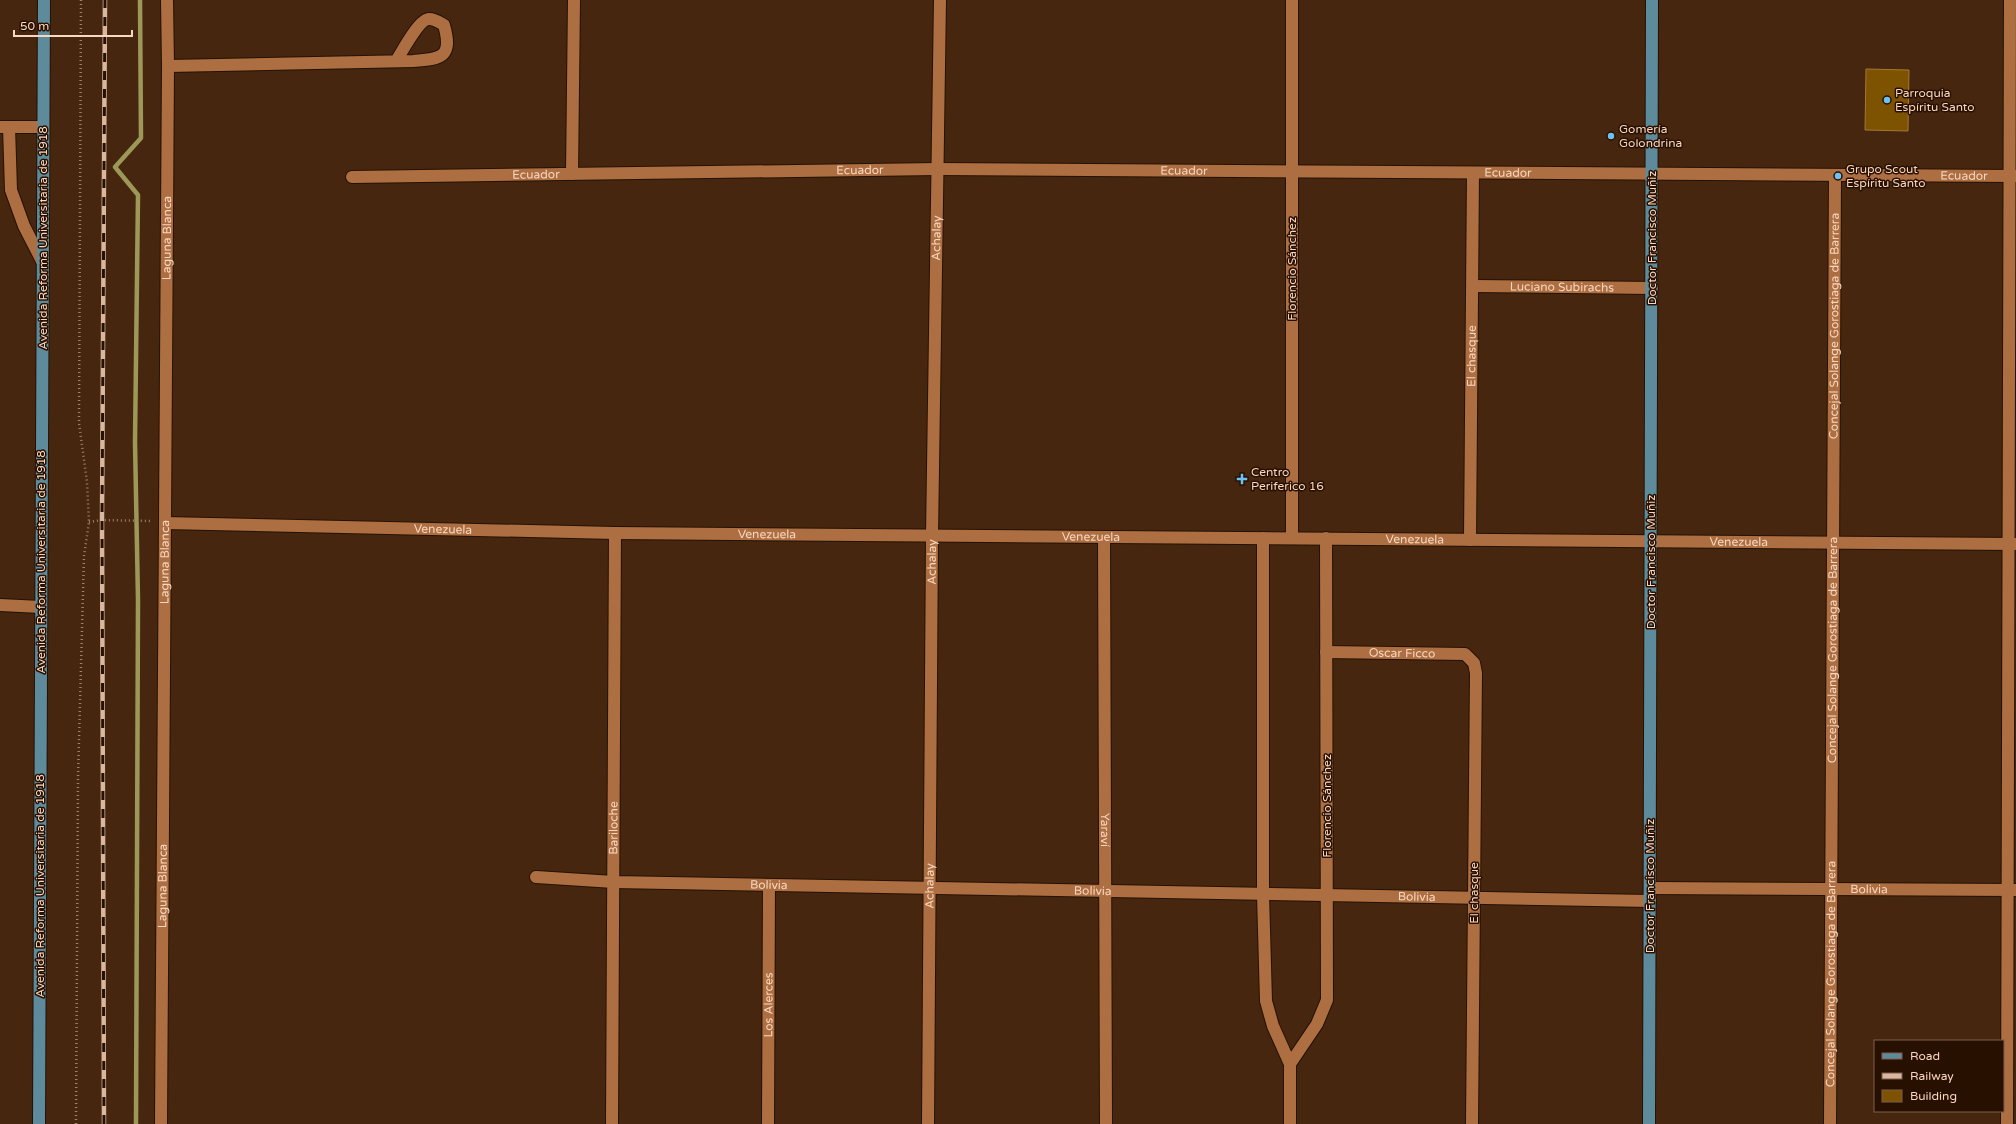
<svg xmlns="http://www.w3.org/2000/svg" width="2016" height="1124" viewBox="0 0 2016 1124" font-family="'Varela Round',sans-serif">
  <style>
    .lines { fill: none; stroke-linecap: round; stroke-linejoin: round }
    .stream { stroke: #9c9858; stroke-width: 4.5 }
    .building { fill: #7d5301; stroke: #a37835 }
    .minor-casing { stroke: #251204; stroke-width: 14 }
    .major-casing { stroke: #251204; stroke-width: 14 }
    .path { stroke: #a28169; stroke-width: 2.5; stroke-dasharray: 1 3; stroke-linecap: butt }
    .minor { stroke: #ad6f42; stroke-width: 12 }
    .major { stroke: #5d8b9b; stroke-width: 12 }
    .rail-casing { stroke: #d9b7a0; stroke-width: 4.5 }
    .rail { stroke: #281000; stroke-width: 3; stroke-dasharray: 9; stroke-linecap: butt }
    .poi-dot { fill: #6dc2f3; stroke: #281000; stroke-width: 1.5 }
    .labels { text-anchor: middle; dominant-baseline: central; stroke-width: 3; stroke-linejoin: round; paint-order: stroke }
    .poi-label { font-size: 12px; fill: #f9d6bf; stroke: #281000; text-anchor: start }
    .street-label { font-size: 12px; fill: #f9d6bf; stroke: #281000 }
  </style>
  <rect width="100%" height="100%" fill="#46260e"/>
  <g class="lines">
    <path class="stream" d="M136 1124 138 600 135 442 138 195 115 167 141 138 140 0"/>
  </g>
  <path class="building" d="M1866 69 1909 70 1908 131 1865 130Z"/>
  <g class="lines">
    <g class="minor-casing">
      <g id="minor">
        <path d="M168 66 413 61C442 59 453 57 444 25 439 22 435 19 429 19 419 19 402 52 396 61"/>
        <path d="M0 127H43"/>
        <path d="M9 127 11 190 24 226 43 263"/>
        <path d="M572 174 574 0"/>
        <path id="s1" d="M352 177 937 169 2016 176"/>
        <path id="s2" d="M1473 286 1652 288"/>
        <path id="s3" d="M165 523 615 533 2016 544"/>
        <path id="s4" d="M1104 537 1106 1124"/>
        <path d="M1263 538V894L1266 1001 1273 1026 1290 1064V1124"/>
        <path d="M1292 538V0"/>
        <path id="s5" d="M1470 540 1473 173"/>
        <path d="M0 605 41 607"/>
        <path id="s6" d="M1326 652 1465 654 1474 663 1476 673 1472 1124"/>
        <path id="s7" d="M536 877 614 882 1650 901"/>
        <path id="s8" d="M1650 888 2016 890"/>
        <path d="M1290 1064 1317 1024 1327 1000 1326 538"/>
        <path id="s9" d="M161 1124 168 66 167 0"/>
        <path id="s10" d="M612 1124 615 533"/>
        <path id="s11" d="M768 1124 769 885"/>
        <path id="s12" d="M928 1124 932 535 940 0"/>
        <path id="s13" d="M1830 1124 1835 175"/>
        <path d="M2007 1124 2010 0"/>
      </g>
    </g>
    <g class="major-casing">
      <path id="major" d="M39 1124 44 0
        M1649 1124 1652 0"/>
    </g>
    <path class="path" d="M89 522 102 520 152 521
      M76 1124 78 777 84 556 89 522 87 482 79 423 81 0"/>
    <use href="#minor" class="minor"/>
    <use href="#major" class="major"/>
    <g class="rail-casing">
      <path id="rail" d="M104 1124 102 520 105 0"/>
    </g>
    <use href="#rail" class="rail"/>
  </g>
  <g class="poi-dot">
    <circle cx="1887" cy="100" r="4"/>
    <circle cx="1611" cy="136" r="4"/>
    <circle cx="1838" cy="176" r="4"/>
    <path d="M1240 473h4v4h4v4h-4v4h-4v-4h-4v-4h4z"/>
  </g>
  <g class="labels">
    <g class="poi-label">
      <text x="1895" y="93">Parroquia<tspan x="1895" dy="14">Espíritu Santo</tspan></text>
      <text x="1619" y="129">Gomería<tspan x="1619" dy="14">Golondrina</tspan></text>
      <text x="1846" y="169">Grupo Scout<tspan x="1846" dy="14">Espíritu Santo</tspan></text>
      <text x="1251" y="472">Centro<tspan x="1251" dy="14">Periferico 16</tspan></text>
    </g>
    <g class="street-label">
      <text stroke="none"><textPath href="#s1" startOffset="508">Ecuador</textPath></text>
      <text stroke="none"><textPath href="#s1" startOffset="832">Ecuador</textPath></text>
      <text stroke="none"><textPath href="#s1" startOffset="1156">Ecuador</textPath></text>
      <text stroke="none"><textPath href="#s1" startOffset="184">Ecuador</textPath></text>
      <text stroke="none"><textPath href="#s1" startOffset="1612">Ecuador</textPath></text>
      <text transform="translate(43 238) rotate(-90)">Avenida Reforma Universitaria de 1918</text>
      <text stroke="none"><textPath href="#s9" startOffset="886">Laguna Blanca</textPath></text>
      <text stroke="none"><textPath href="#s12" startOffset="886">Achalay</textPath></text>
      <text transform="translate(1652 238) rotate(-90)">Doctor Francisco Muñiz</text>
      <text transform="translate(1292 269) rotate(-90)">Florencio Sánchez</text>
      <text stroke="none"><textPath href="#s2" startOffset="89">Luciano Subirachs</textPath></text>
      <text stroke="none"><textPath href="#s13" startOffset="798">Concejal Solange Gorostiaga de Barrera</textPath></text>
      <text stroke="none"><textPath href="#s5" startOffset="184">El chasque</textPath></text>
      <text stroke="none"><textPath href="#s3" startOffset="278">Venezuela</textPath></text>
      <text stroke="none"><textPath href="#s3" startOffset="602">Venezuela</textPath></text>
      <text stroke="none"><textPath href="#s3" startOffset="926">Venezuela</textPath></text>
      <text stroke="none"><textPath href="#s3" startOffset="1250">Venezuela</textPath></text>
      <text stroke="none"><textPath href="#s3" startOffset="1574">Venezuela</textPath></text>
      <text transform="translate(41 562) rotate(-90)">Avenida Reforma Universitaria de 1918</text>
      <text stroke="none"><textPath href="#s9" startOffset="562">Laguna Blanca</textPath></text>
      <text stroke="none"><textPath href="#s12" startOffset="562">Achalay</textPath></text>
      <text transform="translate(1651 562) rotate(-90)">Doctor Francisco Muñiz</text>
      <text stroke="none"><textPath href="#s13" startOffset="474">Concejal Solange Gorostiaga de Barrera</textPath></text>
      <text stroke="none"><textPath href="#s6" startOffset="76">Oscar Ficco</textPath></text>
      <text transform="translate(1327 806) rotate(-90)">Florencio Sánchez</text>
      <text stroke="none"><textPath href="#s10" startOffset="296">Bariloche</textPath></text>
      <text stroke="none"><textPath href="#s4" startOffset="293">Yaraví</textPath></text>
      <text stroke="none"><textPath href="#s7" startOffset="233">Bolivia</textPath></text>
      <text transform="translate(40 886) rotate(-90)">Avenida Reforma Universitaria de 1918</text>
      <text stroke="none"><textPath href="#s9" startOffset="238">Laguna Blanca</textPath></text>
      <text stroke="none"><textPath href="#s12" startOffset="238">Achalay</textPath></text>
      <text transform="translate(1650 886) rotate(-90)">Doctor Francisco Muñiz</text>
      <text stroke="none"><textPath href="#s8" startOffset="219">Bolivia</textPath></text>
      <text stroke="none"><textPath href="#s7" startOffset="557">Bolivia</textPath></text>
      <text transform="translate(1474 893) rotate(-90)">El chasque</text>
      <text stroke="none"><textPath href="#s7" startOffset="881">Bolivia</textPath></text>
      <text stroke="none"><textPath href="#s13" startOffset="150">Concejal Solange Gorostiaga de Barrera</textPath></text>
      <text stroke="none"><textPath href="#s11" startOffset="119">Los Alerces</textPath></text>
    </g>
  </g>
  <rect x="1874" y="1040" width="130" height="72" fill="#281000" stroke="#7c5f4c"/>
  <rect x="1882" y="1053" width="20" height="6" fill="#5d8b9b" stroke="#7c5f4c"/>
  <text x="1910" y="1060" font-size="12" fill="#f9d6bf">Road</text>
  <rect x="1882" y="1073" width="20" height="6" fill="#d9b7a0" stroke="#7c5f4c"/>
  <text x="1910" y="1080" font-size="12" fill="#f9d6bf">Railway</text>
  <rect x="1882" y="1090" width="20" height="12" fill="#7d5301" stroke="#7c5f4c"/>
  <text x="1910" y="1100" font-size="12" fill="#f9d6bf">Building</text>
  <path d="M14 30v6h118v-6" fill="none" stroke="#f9d6bf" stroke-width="2"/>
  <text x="20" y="30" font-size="12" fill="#f9d6bf" stroke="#281000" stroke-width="3" paint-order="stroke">50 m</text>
</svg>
